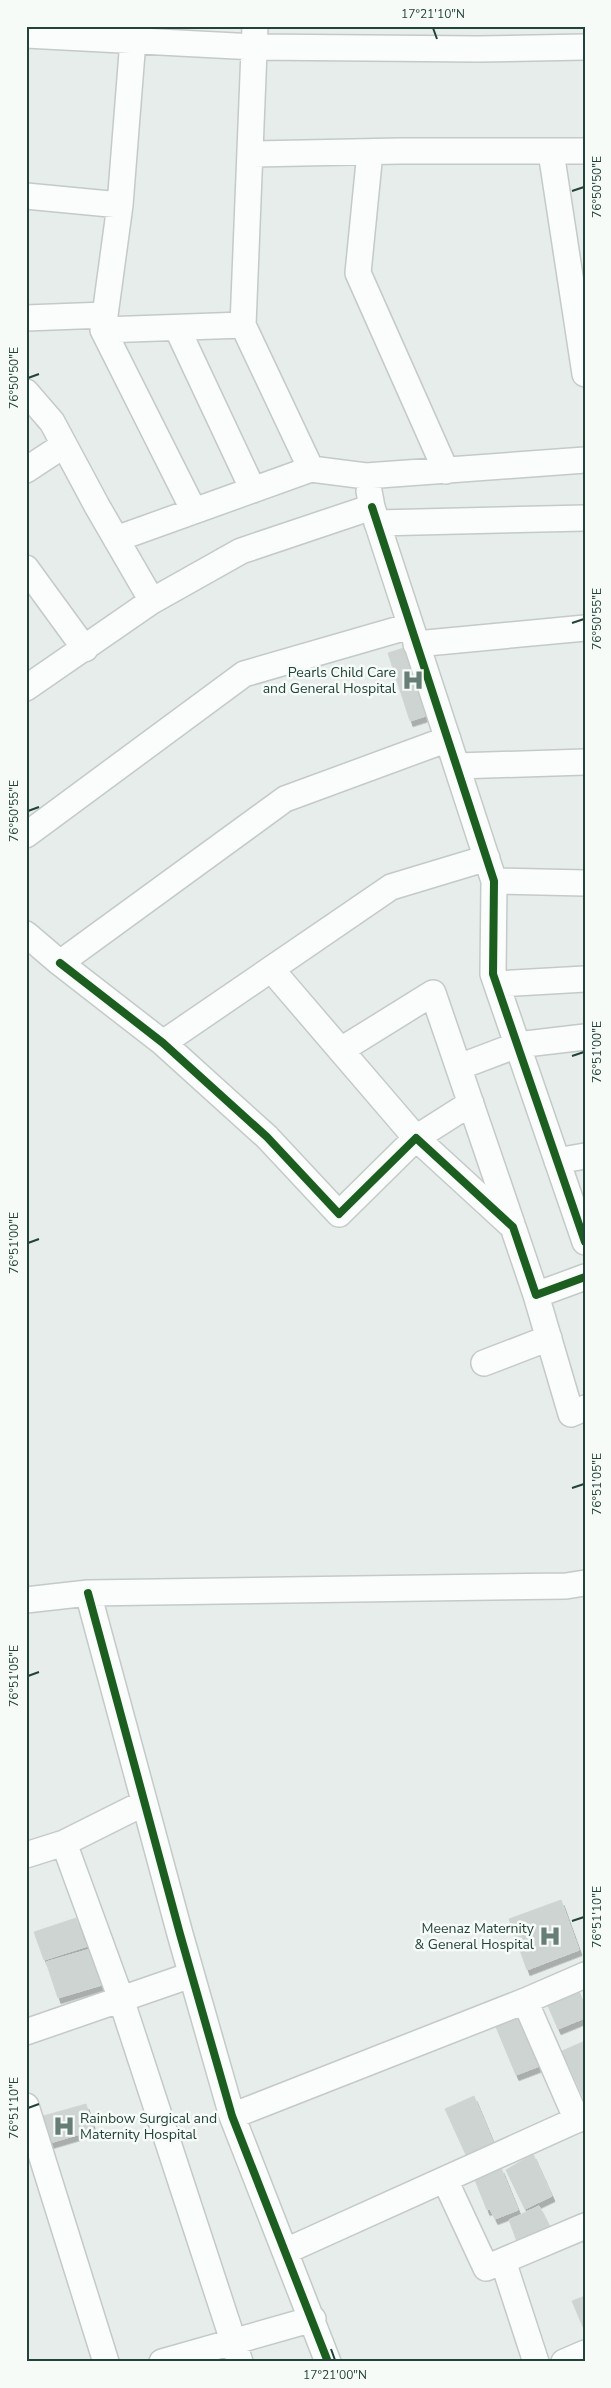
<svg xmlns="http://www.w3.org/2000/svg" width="611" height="2388" viewBox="0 0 611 2388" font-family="'Nunito Sans',sans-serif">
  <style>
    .building { fill: #ced4d2; stroke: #cfd6d3; filter: url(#shadow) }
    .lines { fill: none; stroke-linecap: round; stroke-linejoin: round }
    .minor-casing { stroke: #c4cac7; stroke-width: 28 }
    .minor { stroke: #fbfcfc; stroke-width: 25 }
    .cycleway-casing { stroke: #f6fbf8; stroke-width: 11 }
    .cycleway { stroke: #1b5e20; stroke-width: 8 }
    .ticks { fill: none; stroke: #224339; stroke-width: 2 }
    .labels { text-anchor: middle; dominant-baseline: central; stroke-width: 5; stroke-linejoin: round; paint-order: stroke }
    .poi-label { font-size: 14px; fill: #224339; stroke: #f6fbf8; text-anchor: end }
    .neatline { fill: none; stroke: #224339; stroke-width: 2 }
    .ticks-label { font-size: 12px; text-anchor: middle; fill: #224339 }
  </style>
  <defs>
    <filter id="shadow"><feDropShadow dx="3" dy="5.5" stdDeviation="0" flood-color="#0004"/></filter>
  </defs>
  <rect width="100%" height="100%" fill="#e7edea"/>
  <path class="building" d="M413 645 435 713 410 721 388 653Z
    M561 1900 579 1950 527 1970 509 1919Z
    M76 1918 84 1941 90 1939 91 1945 44 1960 34 1932Z
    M94 1948 105 1984 58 1998 46 1962Z
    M576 1987 585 2007V2018L558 2029 545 1999Z
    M525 2016 545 2064 516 2075 496 2027Z
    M585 2041V2101L562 2051Z
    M474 2096 493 2142 466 2155 445 2109Z
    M86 2104 94 2130 43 2145 36 2118Z
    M533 2154 552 2196 525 2209 506 2170Z
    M501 2168 518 2210 495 2219 490 2209 487 2210 475 2180Z
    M539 2206 554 2235 520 2250 509 2220Z
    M585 2296V2326L583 2327 572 2301Z"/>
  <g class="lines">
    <g class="minor-casing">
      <path id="minor" d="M255 26 243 325 311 469
        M26 35 255 47 478 49 585 47
        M370 152 358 273 446 471
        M551 152 585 374
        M250 154 400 151H585
        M26 196 120 205 133 40
        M120 205 103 330 243 325
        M26 318 105 315
        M177 328 253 490
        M103 330 194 511
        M26 392 52 422 97 506 152 601
        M26 470 64 445
        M372 507 494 881 493 974 585 1242
        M377 523 585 518
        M116 539 311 469 366 476 585 460
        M26 568 85 649
        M416 644 585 628
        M26 688 152 601 241 551 372 507 369 491
        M457 766 585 762
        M26 835 244 674 410 626
        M494 881 585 883
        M26 934 60 963 285 799 448 739
        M60 963 163 1043 267 1137 339 1214 416 1138 513 1227 536 1295 585 1277
        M271 969 416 1138 471 1103
        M497 984 585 979
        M163 1043 391 887 487 858
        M341 1050 433 993 512 1224
        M459 1067 517 1045 585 1037
        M557 1161 585 1156
        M536 1295 571 1414 585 1408
        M484 1363 549 1338
        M88 1593 180 1934 232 2116 328 2362
        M26 1600 88 1593 566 1586 585 1583
        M64 1843 121 1999 240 2362
        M26 1855 64 1843 144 1803
        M525 2001 577 2120
        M26 2032 191 1975
        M26 2106 106 2362
        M232 2116 525 2001 585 1975
        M445 2180 486 2268 585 2226
        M286 2251 585 2116
        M503 2261 536 2362
        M162 2362 313 2319
        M564 2362 585 2353"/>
    </g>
    <use href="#minor" class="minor"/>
    <g class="cycleway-casing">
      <path id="cycleway" d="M372 507 494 881 493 974 585 1242
        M60 963 163 1043 267 1137 339 1214 416 1138 513 1227 536 1295 585 1277
        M88 1593 180 1934 232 2116 328 2362"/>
    </g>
    <use href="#cycleway" class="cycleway"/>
  </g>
  <path class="ticks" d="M433 28 437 39M572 191 584 187M28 378 39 374M572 623 584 619M28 811 39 807M572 1056 584 1052M28 1243 39 1239M572 1488 584 1484M28 1676 39 1672M572 1921 584 1917M28 2108 39 2104M331 2349 335 2360"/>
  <defs>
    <g id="hospital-bare" transform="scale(1.725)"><path d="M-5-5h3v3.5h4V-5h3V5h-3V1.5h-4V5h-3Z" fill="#677e77" stroke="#f6fbf8" stroke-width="2.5" paint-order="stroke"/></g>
  </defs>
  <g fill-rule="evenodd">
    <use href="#hospital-bare" x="413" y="680"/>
    <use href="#hospital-bare" x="550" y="1936"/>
    <use href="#hospital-bare" x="64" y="2126"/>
  </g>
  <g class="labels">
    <g class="poi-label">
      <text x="396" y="672">Pearls Child Care<tspan x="396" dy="16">and General Hospital</tspan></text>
      <text x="534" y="1928">Meenaz Maternity<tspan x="534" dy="16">&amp; General Hospital</tspan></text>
      <text x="80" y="2118" text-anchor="start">Rainbow Surgical and<tspan x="80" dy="16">Maternity Hospital</tspan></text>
    </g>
  </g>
  <rect width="611" height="2388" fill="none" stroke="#f6fbf8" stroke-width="55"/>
  <rect x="28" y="28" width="556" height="2332" class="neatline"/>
  <g class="ticks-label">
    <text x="433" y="18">17°21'10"N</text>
    <text transform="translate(597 187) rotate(-90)" y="4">76°50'50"E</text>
    <text transform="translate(14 378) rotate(-90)" y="4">76°50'50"E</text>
    <text transform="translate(597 619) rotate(-90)" y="4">76°50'55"E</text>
    <text transform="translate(14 811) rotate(-90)" y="4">76°50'55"E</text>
    <text transform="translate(597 1052) rotate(-90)" y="4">76°51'00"E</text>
    <text transform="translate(14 1243) rotate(-90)" y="4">76°51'00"E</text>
    <text transform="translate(597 1484) rotate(-90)" y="4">76°51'05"E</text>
    <text transform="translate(14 1676) rotate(-90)" y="4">76°51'05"E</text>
    <text transform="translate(597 1917) rotate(-90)" y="4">76°51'10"E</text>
    <text transform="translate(14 2108) rotate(-90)" y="4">76°51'10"E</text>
    <text x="335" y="2379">17°21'00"N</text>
  </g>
</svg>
